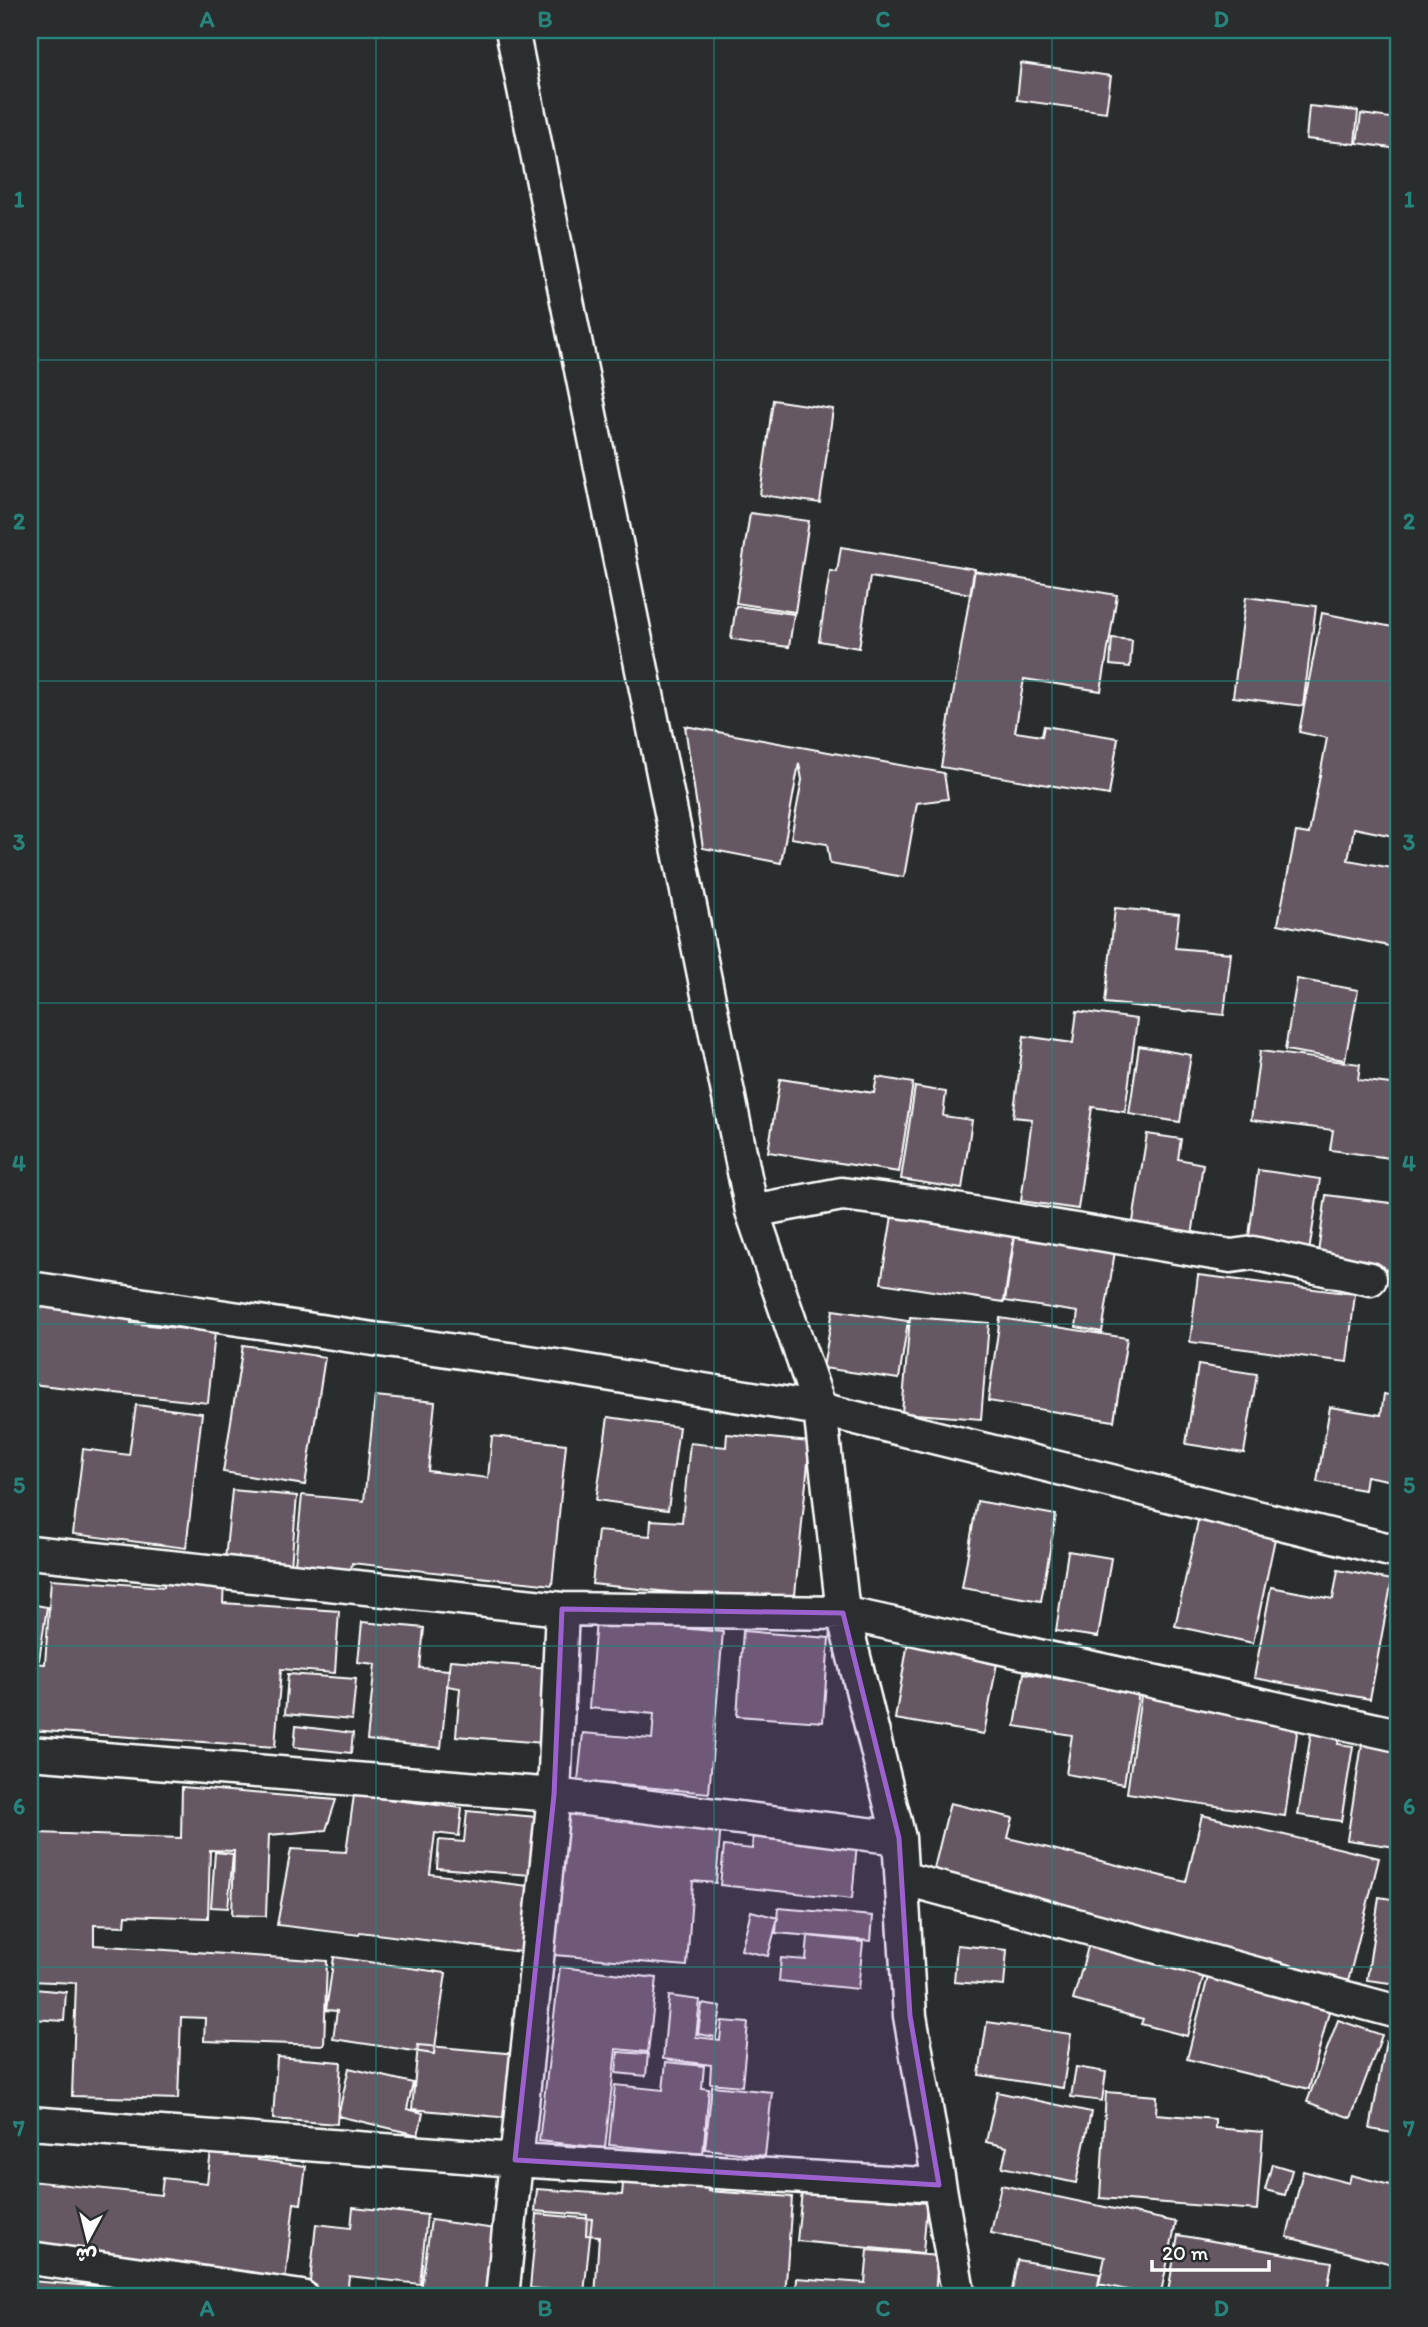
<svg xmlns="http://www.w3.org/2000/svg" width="1428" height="2327" viewBox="0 0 1428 2327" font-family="Itim,'Playpen Sans Arabic',sans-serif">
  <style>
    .building { fill: #665864; stroke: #fff; stroke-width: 2 }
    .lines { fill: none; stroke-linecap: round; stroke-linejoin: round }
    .street-casing { stroke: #fff; stroke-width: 37 }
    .street { stroke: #2a2d2e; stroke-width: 32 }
    .marked { fill: #9c61cf; fill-opacity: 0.2; stroke: #9c61cf; stroke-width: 5; stroke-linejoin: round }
    .grid { fill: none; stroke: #27847c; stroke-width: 2; stroke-opacity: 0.55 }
    .neatline { fill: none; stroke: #27847c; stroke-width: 2.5 }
    .grid-label { font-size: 23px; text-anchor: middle; font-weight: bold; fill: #27847c }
  </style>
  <rect width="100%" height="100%" fill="#2a2d2e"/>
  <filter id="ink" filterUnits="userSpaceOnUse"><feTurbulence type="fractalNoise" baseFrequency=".0143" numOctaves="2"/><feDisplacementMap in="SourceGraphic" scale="14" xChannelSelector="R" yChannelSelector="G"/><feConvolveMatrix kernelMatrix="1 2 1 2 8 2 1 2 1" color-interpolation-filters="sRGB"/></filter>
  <g filter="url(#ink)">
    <path class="building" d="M1021 63 1111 76 1106 112 1017 100Z
      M1309 106 1358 111 1355 144 1306 139Z
      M1361 114 1398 119V149L1357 143Z
      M773 400 833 409 820 503 760 495Z
      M750 513 809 521 795 612 736 603Z
      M841 547 975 569 971 594 870 577 859 648 819 641 830 571 837 572Z
      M974 571 1117 595 1101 691 1024 679 1015 732 1042 736 1044 726 1118 738 1109 795 941 767Z
      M1246 597 1316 606 1303 706 1233 697Z
      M736 606 794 614 789 647 731 639Z
      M1322 613 1398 628V837L1354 828 1348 860 1398 869V925L1394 947 1278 924 1296 832 1309 834 1327 738 1299 732Z
      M1112 638 1132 640 1130 667 1110 665Z
      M685 726 944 773 948 799 917 803 904 877 830 864 827 844 791 838 802 780 799 763 781 863 703 848Z
      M1115 908 1179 914 1175 948 1231 953 1224 1015 1105 1003Z
      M1297 979 1358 990 1345 1060 1285 1050Z
      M1077 1011 1137 1019 1125 1112 1092 1107 1078 1209 1021 1201 1032 1119 1013 1117 1024 1036 1073 1043Z
      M1139 1046 1191 1055 1180 1122 1129 1114Z
      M1260 1051 1360 1064 1358 1080 1398 1085V1159L1330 1150 1333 1130 1251 1120Z
      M877 1077 913 1083 899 1172 768 1152 780 1079 874 1093Z
      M915 1087 946 1092 943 1116 972 1120 962 1189 901 1179Z
      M1147 1134 1181 1139 1178 1159 1203 1164 1192 1236 1132 1228Z
      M1258 1170 1320 1179 1309 1252 1248 1243Z
      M1326 1195 1398 1204V1271L1317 1260Z
      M894 1204 1016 1224 1004 1302 881 1283Z
      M1015 1236 1115 1251 1102 1332 1076 1327 1078 1312 1005 1301Z
      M1198 1275 1355 1294 1347 1362 1190 1342Z
      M40 1294 133 1304 131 1323 215 1332 208 1403 31 1384Z
      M833 1310 908 1321 899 1379 823 1368Z
      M910 1317 989 1323 981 1419 902 1413Z
      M1000 1318 1127 1338 1114 1421 988 1401Z
      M243 1345 325 1357 305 1485 223 1472Z
      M1198 1365 1257 1374 1244 1453 1186 1444Z
      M1384 1394 1398 1397V1482L1366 1476 1364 1490 1317 1482 1330 1407 1381 1415Z
      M375 1396 435 1402 428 1471 488 1478 492 1436 566 1444 552 1585 352 1563 351 1571 295 1564 302 1495 364 1501Z
      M136 1405 202 1413 186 1548 73 1534 83 1449 129 1455Z
      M608 1417 679 1427 668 1510 596 1500Z
      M727 1434 810 1442 794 1605 592 1584 598 1531 650 1536 651 1520 682 1522 690 1443 726 1447Z
      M232 1490 297 1496 291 1566 225 1560Z
      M977 1501 1056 1515 1041 1601 962 1588Z
      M1200 1512 1277 1529 1253 1643 1175 1626Z
      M1068 1551 1111 1558 1098 1637 1056 1631Z
      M1338 1570 1392 1580 1370 1699 1254 1678 1271 1587 1333 1599Z
      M165 1576 224 1581 223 1603 339 1611 335 1673 281 1669 275 1747 30 1730V1663L45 1664 51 1579 164 1587Z
      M30 1604 47 1607 39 1660 30 1659Z
      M596 1620 723 1632 709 1793 578 1781 583 1733 652 1739 654 1714 589 1708Z
      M362 1622 424 1628 420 1668 449 1670 441 1748 367 1740 375 1664 358 1662Z
      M743 1631 829 1638 823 1722 737 1716Z
      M909 1636 999 1652 984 1734 895 1719Z
      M450 1660 549 1668 543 1743 456 1736 460 1688 447 1686Z
      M1024 1673 1139 1692 1124 1784 1066 1774 1072 1735 1015 1726Z
      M288 1674 356 1679 352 1720 285 1714Z
      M1141 1696 1299 1719 1285 1816 1127 1793Z
      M1313 1721 1341 1725 1338 1744 1353 1746 1341 1821 1298 1815Z
      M296 1726 353 1733 351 1753 294 1747Z
      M1362 1744 1398 1750 1396 1847 1347 1840Z
      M182 1787 336 1800 326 1830 269 1835 266 1916 232 1915 234 1851 210 1850 208 1918 126 1915 125 1926 94 1925V1945L327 1961 324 2045 204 2041 205 2018 181 2017 178 2099 72 2096 76 1983 30 1981V1923H34L37 1833 181 1838Z
      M354 1795 462 1808 459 1836 435 1833 430 1874 529 1886 521 1952 360 1932 359 1935 277 1925 291 1849 346 1852Z
      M950 1803 1013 1818 1008 1838 1186 1882 1202 1815 1379 1858 1348 1982 931 1881Z
      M467 1811 536 1817 531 1875 437 1868 439 1840 464 1842Z
      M564 1812 721 1824 716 1883 693 1881 687 1966 554 1955Z
      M753 1833 857 1844 852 1899 720 1885 724 1846 752 1849Z
      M1398 1841V1878L1392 1877Z
      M215 1852 233 1854 228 1908 211 1907Z
      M1379 1897 1398 1900V1984L1367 1980Z
      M778 1908 873 1916 871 1941 776 1933Z
      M751 1911 778 1918 768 1956 741 1950Z
      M808 1936 863 1942 858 1989 779 1981 781 1958 806 1960Z
      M1090 1940 1205 1971 1187 2036 1141 2024 1143 2019 1073 2000Z
      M957 1945 1007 1950 1004 1986 954 1982Z
      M334 1957 446 1973 434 2054 333 2039 337 2011 326 2010Z
      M560 1967 657 1978 648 2052 616 2049 605 2148 539 2141Z
      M1210 1969 1332 2000 1309 2089 1187 2059Z
      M34 1989 66 1992 64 2021 32 2019Z
      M669 1996 700 2000 696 2037 720 2040 722 2021 748 2023 742 2086 710 2083 711 2065 663 2059Z
      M702 2004 721 2007 716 2037 698 2034Z
      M1338 2020 1382 2035 1351 2118 1307 2102Z
      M987 2022 1071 2034 1063 2088 979 2075Z
      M1386 2041 1398 2043V2134L1370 2129Z
      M418 2045 516 2054 510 2118 412 2109Z
      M618 2052 648 2054 646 2076 616 2073Z
      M277 2057 341 2062 337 2124 273 2119Z
      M666 2062 704 2066 702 2088 709 2089 703 2154 609 2145 615 2085 663 2090Z
      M1076 2067 1106 2072 1102 2101 1071 2097Z
      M349 2068 413 2083 407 2109 423 2113 418 2135 338 2116Z
      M712 2086 772 2092 765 2156 705 2149Z
      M997 2092 1091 2112 1076 2183 1002 2167 1007 2147 986 2142Z
      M1106 2092 1157 2096 1156 2114 1215 2119V2128L1263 2132 1257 2210 1100 2198Z
      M212 2143 260 2148 258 2160 306 2166 301 2204 294 2203 285 2282 30 2251V2181L161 2195 163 2178 207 2183Z
      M1272 2164 1292 2170 1285 2195 1265 2190Z
      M1303 2171 1349 2183 1351 2175 1398 2187V2241L1392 2264 1287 2237Z
      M624 2173 709 2178 708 2191 792 2197 785 2297H595L599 2236 586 2235 587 2215 535 2211 537 2189 622 2195Z
      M1001 2185 1176 2222 1160 2297 1099 2284 1105 2257 991 2233Z
      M802 2191 927 2203 923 2253 797 2241Z
      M353 2207 427 2215 420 2284 349 2276 347 2295 309 2291 316 2224 351 2228Z
      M537 2214 592 2219 584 2293 530 2288Z
      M431 2220 496 2229 486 2297H469L421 2290Z
      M1178 2235 1332 2262 1326 2297H1167Z
      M868 2250 938 2256 935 2297H796L797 2278 865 2283Z
      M1017 2260 1100 2274 1096 2297H1011Z
      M30 2281 106 2287V2297H30Z
      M1391 2284 1398 2285V2297H1388Z"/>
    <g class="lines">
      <g class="street-casing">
        <path id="street" d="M512 30 752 1211 820 1409 843 1613 899 1838 910 2016 959 2297
          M752 1211 842 1194 920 1204 1231 1256 1253 1253 1370 1279
          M30 1288 569 1368 820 1409 1398 1552
          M30 1552 562 1609 843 1613 1398 1735
          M30 1753 554 1795 899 1838
          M902 1878 1398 2012
          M30 2123 515 2160 939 2185
          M30 2258 302 2297
          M502 2297 554 1795 562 1609"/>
      </g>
      <use href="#street" class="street"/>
    </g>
  </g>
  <path class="marked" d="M562 1609 843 1613 899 1838 910 2016 939 2185 515 2160 554 1795Z"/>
  <path class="grid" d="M376 30V2297M714 30V2297M1052 30V2297M30 360H1398M30 681H1398M30 1003H1398M30 1324H1398M30 1646H1398M30 1967H1398"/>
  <rect width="1428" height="2327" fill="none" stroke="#2a2d2e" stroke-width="77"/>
  <g transform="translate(88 2239) rotate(187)" stroke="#2a2d2e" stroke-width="5" paint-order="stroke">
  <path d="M0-5L12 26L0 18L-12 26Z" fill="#ffffff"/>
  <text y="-10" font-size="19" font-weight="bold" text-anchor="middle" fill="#ffffff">ش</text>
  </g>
  <path d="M1152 2260v10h117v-10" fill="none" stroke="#ffffff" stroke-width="3.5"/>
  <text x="1162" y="2260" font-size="21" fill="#ffffff" stroke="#2a2d2e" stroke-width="5" paint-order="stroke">20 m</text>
  <rect x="38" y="38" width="1352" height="2250" class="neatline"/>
  <g class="grid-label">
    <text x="207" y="27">A</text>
    <text x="545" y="27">B</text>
    <text x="883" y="27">C</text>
    <text x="1221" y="27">D</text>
    <text x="19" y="207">1</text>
    <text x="1409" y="207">1</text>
    <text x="19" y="529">2</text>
    <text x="1409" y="529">2</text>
    <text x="19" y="850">3</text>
    <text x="1409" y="850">3</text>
    <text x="19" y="1171">4</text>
    <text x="1409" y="1171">4</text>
    <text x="19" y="1493">5</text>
    <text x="1409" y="1493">5</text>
    <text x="19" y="1814">6</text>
    <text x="1409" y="1814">6</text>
    <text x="19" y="2136">7</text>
    <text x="1409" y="2136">7</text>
    <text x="207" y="2316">A</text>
    <text x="545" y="2316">B</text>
    <text x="883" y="2316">C</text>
    <text x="1221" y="2316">D</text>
  </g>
</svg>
